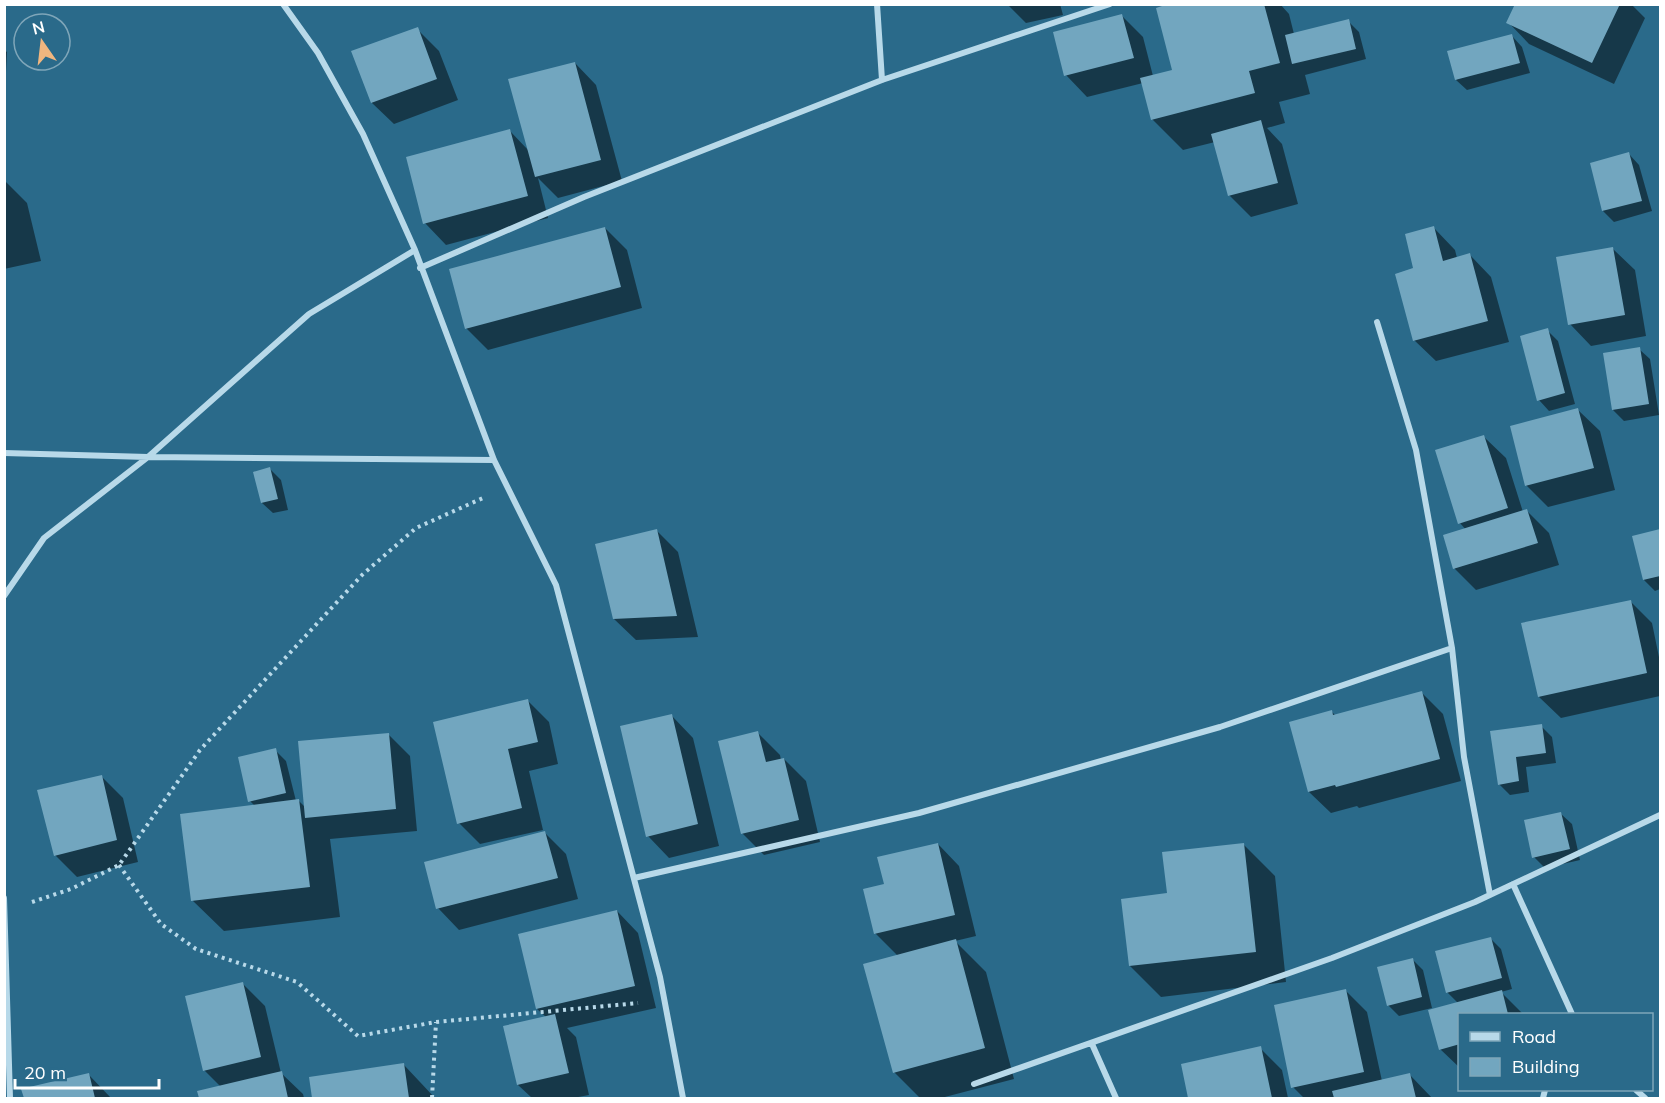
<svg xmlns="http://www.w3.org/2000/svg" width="1665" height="1103" viewBox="0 0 1665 1103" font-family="Mulish,sans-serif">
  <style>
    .shadow { fill: #0007 }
    .building { fill: #72a6bf }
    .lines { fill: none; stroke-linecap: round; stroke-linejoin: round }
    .path { stroke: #b8d9e9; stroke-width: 4; stroke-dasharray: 3 4.5; stroke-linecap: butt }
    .street { stroke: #b8d9e9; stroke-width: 6 }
  </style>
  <rect width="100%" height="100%" fill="#2a6a8a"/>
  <path class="shadow" d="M1007 4H1060L1063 15 1026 23Z
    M1174 4H1280L1289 14 1294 34 1348 21 1359 32 1366 59 1305 75 1310 94 1279 102 1285 123 1267 128 1282 144 1298 204 1251 217 1229 195 1215 142 1183 150 1152 119 1143 83 1087 97 1066 75 1121 15 1143 37 1153 76 1174 71Z
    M1516 4H1631L1645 18 1614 84 1529 44 1508 22Z
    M417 29 439 51 458 100 394 124 372 103 353 52Z
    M1512 36 1522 47 1530 73 1467 90 1456 80Z
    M4 50 7 52 4 111Z
    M575 63 596 85 622 181 558 198 538 178 548 218 446 245 425 223 510 131 529 151Z
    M1629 154 1639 165 1652 211 1614 222 1603 211 1592 164Z
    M4 180 27 203 41 261 4 269Z
    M605 228 627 250 642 308 488 350 466 328Z
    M1434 228 1455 250 1457 258 1470 255 1491 277 1509 342 1436 361 1414 340 1415 269Z
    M1613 249 1635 270 1646 336 1591 346 1570 324Z
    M1547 330 1558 341 1575 404 1549 411 1539 400Z
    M1639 349 1650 359 1659 415 1624 421 1613 410Z
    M1578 410 1600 431 1615 490 1548 507 1526 485Z
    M1484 437 1506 458 1523 512 1527 511 1549 533 1559 565 1476 590 1455 569 1445 536 1466 530 1460 523Z
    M270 469 281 480 288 510 273 513 262 503Z
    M657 531 678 552 698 637 636 640 614 619Z
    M1660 531V589L1655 591 1644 580 1634 537Z
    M1630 601 1652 623 1660 662V696L1561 718 1539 697Z
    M1422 693 1443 714 1461 781 1359 808 1357 806 1331 813 1309 792 1332 712 1336 716Z
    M527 700 549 722 558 764 529 771 543 830 480 844 459 823Z
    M672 716 693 738 719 846 669 858 648 836Z
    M1541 726 1552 737 1556 763 1526 767 1529 792 1510 795 1499 784 1492 733Z
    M758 733 780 755 781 760 784 759 806 781 820 842 764 855 742 833Z
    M388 734 410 756 417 831 330 839 340 917 224 931 193 901 255 806 250 801 275 750 286 761 296 801H299L305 807Z
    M101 776 123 798 138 862 77 877 55 855Z
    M1561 814 1572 824 1580 860 1545 868 1534 857Z
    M545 833 566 854 578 899 459 930 438 908Z
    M938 844 959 866 976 936 955 941 986 972 1014 1079 941 1098H920L894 1072 898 956 875 933 886 885Z
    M1244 845 1275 876 1286 982 1161 997 1130 966 1168 894Z
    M617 911 638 933 656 1008 567 1028 576 1037 589 1095 573 1098H532L518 1085 546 1017 537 1009Z
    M1490 938 1501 949 1512 989 1501 992 1523 1014H1460V1068L1440 1049 1459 1004 1447 992Z
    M1412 959 1423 970 1432 1008 1399 1016 1388 1005Z
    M243 984 265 1006 281 1073 303 1094 304 1098H200L199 1093 221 1087 204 1070Z
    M1346 991 1367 1012 1382 1081 1410 1075 1432 1098H1304L1293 1087Z
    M1260 1048 1282 1070 1288 1098H1190L1182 1065Z
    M404 1065 435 1098H314L311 1078Z
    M89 1075 111 1098H25L23 1090Z"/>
  <path class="building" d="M1168 4H1264L1280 63 1249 71 1255 93 1151 120 1140 78 1172 70 1156 8Z
    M1515 4H1620L1592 63 1506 23Z
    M1122 14 1134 58 1064 76 1053 32Z
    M1349 19 1356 49 1292 64 1285 35Z
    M418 27 437 79 371 103 351 51Z
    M1512 34 1520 63 1455 80 1447 51Z
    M575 62 601 160 535 177 508 79Z
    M1261 120 1278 183 1228 196 1211 134Z
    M510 129 528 196 423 224 406 157Z
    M1629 152 1642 201 1602 211 1590 163Z
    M1434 226 1443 261 1470 253 1488 321 1413 341 1395 274 1413 268 1405 234Z
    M605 227 621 287 465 329 449 269Z
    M1613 247 1625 315 1568 325 1556 257Z
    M1548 328 1565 393 1537 401 1520 336Z
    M1640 347 1649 404 1612 410 1603 353Z
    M1578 408 1594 468 1525 486 1510 426Z
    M1484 435 1508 508 1458 524 1435 450Z
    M270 467 278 499 261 503 253 472Z
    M1527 509 1538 543 1453 569 1443 535Z
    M657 529 677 616 613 619 595 544Z
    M1660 529V576L1643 580 1632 536Z
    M1631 600 1647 673 1538 697 1521 623Z
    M1422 691 1440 759 1336 787 1335 785 1308 792 1289 722 1332 710 1333 715Z
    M528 699 538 742 508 749 522 808 457 824 433 722Z
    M672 714 698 824 646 837 620 726Z
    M1542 724 1546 753 1516 757 1519 781 1498 785 1490 731Z
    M758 731 766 762 784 758 799 820 741 834 718 741Z
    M389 733 396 809 305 818 298 741Z
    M276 748 286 793 248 802 238 757Z
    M102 775 117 840 54 856 37 790Z
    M299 799 310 887 191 901 180 814Z
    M1561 812 1570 849 1532 858 1524 820Z
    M545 831 558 878 436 909 424 862Z
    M938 843 955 915 874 934 863 889 884 884 877 857Z
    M1244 843 1256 952 1129 966 1121 899 1167 893 1162 852Z
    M617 910 635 986 536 1009 518 934Z
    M1491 937 1502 978 1446 993 1435 951Z
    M956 939 985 1048 893 1073 863 964Z
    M1413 958 1422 997 1387 1006 1377 967Z
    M243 982 261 1057 203 1071 185 996Z
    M1346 989 1364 1072 1291 1088 1274 1005Z
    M1502 990 1508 1014H1460V1044L1439 1050 1428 1010Z
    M555 1014 569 1073 517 1085 503 1026Z
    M1261 1046 1272 1098H1188L1181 1064Z
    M404 1063 409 1098H312L309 1077Z
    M282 1071 288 1098H199L197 1091Z
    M89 1073 95 1098H24L21 1089Z
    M1410 1073 1416 1098H1334L1332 1091Z"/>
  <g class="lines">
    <path class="path" d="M119 865 161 924 196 949 297 982 358 1036 436 1022 638 1003
      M32 902 71 889 119 865 200 750 362 575 416 528 483 498
      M432 1098 436 1022"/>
    <path class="street" d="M283 4 318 53 363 134 415 250 494 460 556 585 660 977 683 1098
      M877 4 882 80
      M420 268 584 197 882 80 1110 4
      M1377 322 1416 450 1452 648 1464 757 1490 895
      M4 453 148 457 494 460
      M4 596 44 538 148 457 309 314 415 250
      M634 878 919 813 1220 727 1452 648
      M1513 884 1572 1014
      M4 898 10 1098
      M1092 1044 1116 1098
      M974 1084 1332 958 1475 902 1660 815
      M1636 1090 1645 1098
      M1543 1098 1545 1090"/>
  </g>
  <rect width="1665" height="1103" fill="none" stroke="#ffffff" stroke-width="12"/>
  <rect x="1458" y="1013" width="195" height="78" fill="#2a6a8a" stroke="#7fa6b9" stroke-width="1.5"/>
  <rect x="1470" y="1032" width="30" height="9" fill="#b8d9e9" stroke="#7fa6b9" stroke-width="1.5"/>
  <text x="1512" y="1043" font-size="18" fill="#ffffff">Road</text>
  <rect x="1470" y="1058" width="30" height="18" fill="#72a6bf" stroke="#7fa6b9" stroke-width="1.5"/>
  <text x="1512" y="1073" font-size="18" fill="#ffffff">Building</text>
  <g transform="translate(42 42) rotate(346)"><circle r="28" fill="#2a6a8a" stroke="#7fa6b9" stroke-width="1.5"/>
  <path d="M0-4.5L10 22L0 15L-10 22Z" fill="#f0b67f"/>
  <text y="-9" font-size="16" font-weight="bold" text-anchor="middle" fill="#ffffff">N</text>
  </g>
  <path d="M15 1079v9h144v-9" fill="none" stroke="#ffffff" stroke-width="3"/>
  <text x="24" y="1079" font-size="18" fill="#ffffff" stroke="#2a6a8a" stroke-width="4.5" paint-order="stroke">20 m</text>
</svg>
